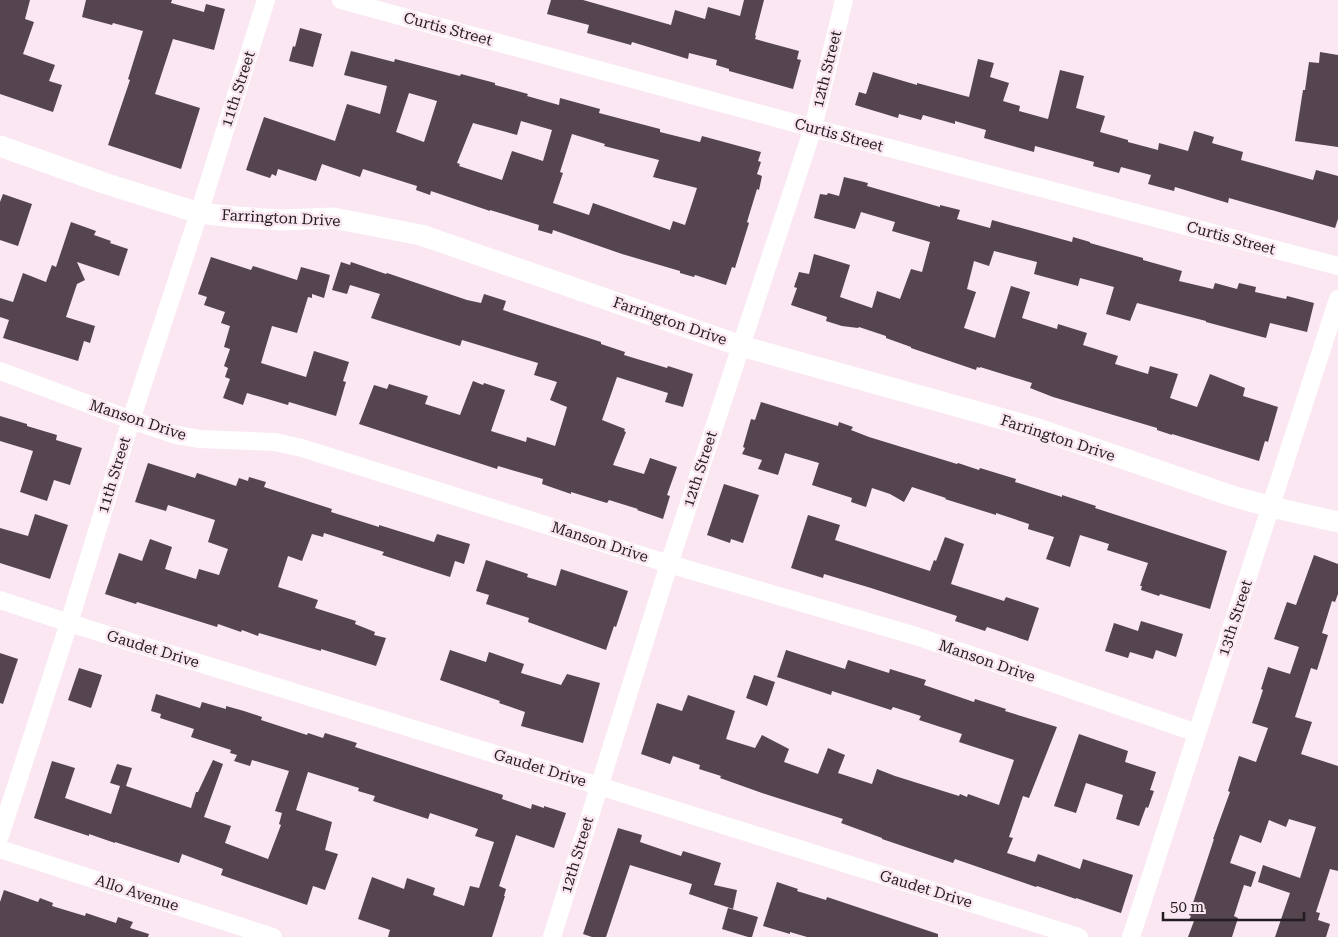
<svg xmlns="http://www.w3.org/2000/svg" width="1338" height="937" viewBox="0 0 1338 937" font-family="'Roboto Serif',serif">
  <style>
    .building { fill: #54454e; fill-rule: evenodd }
    .lines { fill: none; stroke-linecap: round; stroke-linejoin: round }
    .minor { stroke: #fff; stroke-width: 18 }
    .tertiary { stroke: #fff; stroke-width: 21 }
    .labels { text-anchor: middle; dominant-baseline: central; stroke-width: 5; stroke-linejoin: round; paint-order: stroke }
    .street-label { font-size: 15px; fill: #231c20; stroke: #fae7f2 }
  </style>
  <rect width="100%" height="100%" fill="#fae7f2"/>
  <path class="building" d="M0 0H30L25 19 34 22 23 54 55 65 49 81 62 85 53 112 0 94Z
    M86 0H172L171 3 204 12 206 4 225 9 214 50 173 39 155 94 200 108 181 169 108 145 130 80 128 79 143 31 113 23 112 25 82 17Z
    M551 0H583L671 25 675 10 705 19 708 7 740 16 744 0H764L755 35 756 36 755 39 799 51 797 59 801 60 793 89 729 71V69L716 65 717 60 689 53 688 59 632 42 631 45 587 33 589 25 547 14Z
    M300 28 322 34 313 67 289 61 293 46 295 47Z
    M351 51 394 62 395 59 460 76 461 74 495 83V85L528 94 527 96 559 105 560 98 600 109 599 113 660 129V132L700 142 702 136 761 152 758 161 761 162 757 174 762 176 759 190 757 189 747 222 749 223 735 268 732 267 726 285 695 275 694 277 680 273V271L622 254 553 230 552 234 538 230 539 225 490 210V211L431 191 430 195 416 190 417 186 363 169 360 177 322 164 316 181 278 169 276 176 272 174 270 178 246 170 264 117 335 141 347 104 380 114 387 86 344 75ZM409 93 437 101 424 142 396 132ZM521 121 552 130 543 161 512 151 502 180 459 166 460 164 457 163 473 123 517 135ZM572 134 605 144 604 146 659 160 653 177 697 188 685 225 673 221 670 230 593 203 589 215 553 203 563 173 560 172Z
    M1320 52 1338 55V147L1295 141 1303 90H1305L1309 62 1319 63Z
    M978 59 994 63 990 77 1009 83 1003 101 1020 106 1019 111 1048 119 1060 70 1084 76 1076 108 1105 116 1100 132 1128 140V142L1158 150 1159 143 1188 151 1194 131 1214 137 1212 143 1243 152 1241 160 1313 180 1316 170 1338 176V219L1335 228 1229 198 1228 203 1175 187 1174 191 1148 184 1151 175 1121 167 1119 173 1093 166 1094 162 1035 146 1034 152 984 138 986 130 955 121V124L923 115 921 120 899 114 898 118 855 105 859 92 866 94 873 72 917 85V83L969 97Z
    M844 177 868 183 867 186 940 207V205L960 210 957 219 990 228 992 220 1072 242 1073 237 1090 242V243L1143 258V260L1182 271 1179 281 1213 289 1215 283 1237 289 1239 283 1256 287 1255 292 1286 299 1287 296 1314 303 1307 332 1270 323 1266 338 1206 322V321L1137 303 1130 321 1106 314 1114 287 1080 278 1078 286 1034 274 1037 262 994 251 989 266 974 261 967 289 976 292 964 328 995 338 1011 286 1030 292 1022 318 1057 329 1058 324 1087 333 1083 345 1118 356 1115 364 1148 374 1150 366 1178 374 1170 398 1197 407 1210 374 1245 388 1243 396 1278 407 1268 442 1265 441 1259 461 1172 434V435L1157 430V428L1053 397 1030 388 1032 383 980 367V368L977 367 976 370 911 348V347L886 338V336L859 327 858 328 842 326 826 321 827 317 791 305 797 288 794 287 799 272 809 274 814 254 850 265 840 297 872 308 877 291 900 299 911 269 922 272 930 242 892 231 895 222 861 212 855 229 814 218 820 194 827 195 828 193 839 196Z
    M3 194 32 204 18 246 0 240V202Z
    M71 222 96 231 94 235 111 241 110 243 128 249 119 276 77 262 85 280 77 284 66 317 95 326 90 343 84 341 78 361 3 338 9 320 0 317V298L13 302 23 273 46 282 52 265 56 267Z
    M211 257 251 270 253 266 297 280 301 267 330 275 324 298 312 294V298L308 297 297 333 272 326 261 363 306 377 314 351 349 362 343 381 346 382 336 416 289 402 288 405 247 393 243 405 223 398 230 379 225 377 228 368 224 366 230 349 224 347 230 326 221 323 225 312 204 305 207 297 198 294Z
    M341 262 350 265 351 262 386 274 387 273 467 300 481 303 484 294 506 301 503 310 601 342V344L625 352 624 355 667 368 668 366 693 374 683 407 665 402 668 393 617 377 602 420 625 429 624 431 626 432 613 465 644 474 650 458 677 467 667 495 670 496 663 519 637 510 638 509 609 500 607 503 571 492V494L542 484 543 479 498 466 497 469 359 424 374 385 387 389 389 384 428 396 425 404 460 415 473 381 483 385 484 383 505 390 491 431 526 442 527 437 555 446 567 407 550 400 557 382 534 375 538 363 462 340 460 346 371 318 380 294 350 285 347 294 332 290Z
    M761 402 838 426 839 422 853 427 851 430 869 437 957 464 958 463 979 470 980 468 1016 479 1015 482 1062 497V495L1096 506 1095 508 1227 551 1210 609 1160 594 1159 596 1141 590 1142 586H1140L1148 563 1107 550 1109 544 1080 535 1070 567 1046 559 1054 537 1028 529 1029 524 996 513V515L945 499 946 498 912 487 904 502 890 494 872 488 866 507 851 502 852 498 812 485 819 463 785 453 778 475 758 469 762 460 742 454 745 448 743 447 751 419 755 420Z
    M0 416 27 424V426L57 435 56 440 82 448 70 485 54 480 47 501 20 492 33 451 0 441Z
    M148 463 195 478 197 473 236 486 239 478 248 481 249 477 266 482 264 487 332 509 331 512 379 527V525L434 542 437 534 470 544 464 564 455 561 450 577 382 555 384 552 324 533 323 537 312 534 302 561 288 556 278 587 318 600 315 608 356 621 355 624 375 632 374 635 386 638 376 666 321 649V651L259 633 258 636 242 630 241 632 218 624 217 627 137 602 136 604 105 594 119 553 142 561 150 539 172 547 165 569 196 579 199 569 219 575 228 549 208 542 215 520 168 505 166 511 135 502Z
    M724 484 759 495 743 543 731 539 730 543 707 535Z
    M35 514 68 525 50 579 0 563V528L28 536Z
    M808 515 840 525 835 540 930 571 934 560 936 561 945 537 964 544 951 584 1004 601 1006 597 1039 608 1028 641 987 627 985 631 955 621 957 616 871 588 824 574 823 578 791 568Z
    M1314 555 1338 564V594L1335 602 1332 601 1322 633 1328 635 1317 670 1311 668 1295 717 1312 722 1301 754 1338 766V871L1330 869 1316 912 1320 913 1318 920 1330 924 1326 937H1275L1290 893 1258 882 1263 865 1300 878 1316 827 1289 819 1286 827 1269 820 1261 843 1240 835 1230 863 1256 872 1251 887 1244 885 1234 916 1238 918 1232 937H1188L1194 921 1189 920 1191 916 1189 915 1214 839H1213L1230 792 1228 791 1239 756 1256 762 1268 728 1252 723 1263 690 1261 689 1268 667 1290 674 1299 647 1274 639 1287 602 1296 605Z
    M486 560 528 574 527 577 556 586 561 569 628 591 616 627 614 626 606 650 528 622 529 618 486 604 489 595 476 591Z
    M1141 621 1183 634 1176 657 1156 650 1153 659 1130 652 1128 658 1105 651 1114 623 1138 631Z
    M450 650 486 662 489 652 524 664 521 673 561 685 567 674 600 683 583 743 521 726 525 712 499 703 500 701 440 680Z
    M786 650 845 669 848 660 889 673 890 669 926 680 924 685 974 702 975 699 1006 709 1005 711 1057 727 1029 798 1023 796 1009 837 1013 838 1007 853 1035 862 1038 854 1080 869 1083 859 1133 875 1121 913 1076 898V899L1037 886 1036 887 955 859 953 863 882 839V838L841 823 843 819 762 793 720 778 721 776 699 769 700 765 673 756 670 764 641 754 657 703 682 711 688 695 735 711 726 739 755 748 762 735 789 749 784 762 818 774 828 748 845 755 838 773 872 784 877 769 895 776 959 796 960 794 967 797 968 794 999 805 1014 760 959 742 962 734 919 720 921 716 893 707 891 710 832 691 831 695 777 677Z
    M0 653 18 659 3 704 0 703Z
    M79 668 102 675 91 708 68 700Z
    M754 675 775 682 767 706 746 698Z
    M156 694 200 708 202 702 226 709V706L244 711 262 717 261 720 307 735 308 733 323 738 325 733 357 743 355 747 503 795 502 799 531 809 532 804 544 808V806L566 813 554 848 516 835 499 886 506 889 504 896H505L492 937H388L390 930 358 919 372 877 404 889 407 878 435 888 433 895 464 906 470 886 479 888 494 842 475 836 478 829 430 813 428 819 373 801 375 796 358 791 359 788 308 772 296 810 332 822 325 850 338 854 325 890 313 886 307 905 221 875 223 869 182 854 179 863 115 842V843L89 834V836L34 818 52 761 75 768 65 798 111 814 120 786 110 783 117 764 132 768 126 786 191 808 196 792H198L213 760 223 764 204 817 231 826 225 843 268 859 281 825 279 824 282 813 275 811 289 771 252 760 250 766 234 761 237 755 230 753 231 750 191 737 194 729 160 718 161 714 151 711Z
    M1079 734 1128 751 1125 762 1156 772 1150 790 1154 791 1148 808 1146 807 1139 826 1116 819 1123 795 1086 783 1076 813 1054 806Z
    M618 828 642 835 640 842 681 856 683 851 721 863 714 885 737 890 733 909 689 894 692 884 630 865 606 937H592L583 934Z
    M777 882 798 889 797 891 826 900 827 897 938 934V937H807L790 932V934L763 926Z
    M4 890 38 902 40 898 53 903 52 906 85 916 86 913 116 923 118 917 133 922 130 928 149 934 148 937H0V902Z
    M728 908 758 917 752 937H748L722 929Z"/>
  <g class="lines">
    <path class="minor" d="M341 0 813 128 1338 266
      M0 371 131 420 176 435 200 439 275 442 302 448 669 564 916 636 1197 733
      M0 600 69 623 599 786 1079 937
      M0 836 69 623 131 420 199 213 266 0
      M0 849 273 937
      M552 937 669 564 813 128 844 0
      M1131 937 1338 299"/>
    <path class="tertiary" d="M0 146 104 183 199 213 235 217 282 220 333 218 421 235 741 346 1035 428 1232 496 1271 507 1338 522"/>
  </g>
  <g class="labels">
    <g class="street-label">
      <text transform="translate(448 29) rotate(15)">Curtis Street</text>
      <text transform="translate(827 69) rotate(-76)">12th Street</text>
      <text transform="translate(238 89) rotate(-72)">11th Street</text>
      <text transform="translate(839 135) rotate(15)">Curtis Street</text>
      <text transform="translate(281 218) rotate(3)">Farrington Drive</text>
      <text transform="translate(1231 238) rotate(15)">Curtis Street</text>
      <text transform="translate(670 321) rotate(19)">Farrington Drive</text>
      <text transform="translate(138 420) rotate(18)">Manson Drive</text>
      <text transform="translate(1058 438) rotate(18)">Farrington Drive</text>
      <text transform="translate(700 469) rotate(-72)">12th Street</text>
      <text transform="translate(114 475) rotate(-73)">11th Street</text>
      <text transform="translate(600 542) rotate(18)">Manson Drive</text>
      <text transform="translate(1235 618) rotate(-72)">13th Street</text>
      <text transform="translate(153 649) rotate(17)">Gaudet Drive</text>
      <text transform="translate(987 661) rotate(19)">Manson Drive</text>
      <text transform="translate(540 768) rotate(17)">Gaudet Drive</text>
      <text transform="translate(577 855) rotate(-73)">12th Street</text>
      <text transform="translate(926 889) rotate(17)">Gaudet Drive</text>
      <text transform="translate(137 893) rotate(18)">Allo Avenue</text>
    </g>
  </g>
  <path d="M1163 912v8h141v-8" fill="none" stroke="#231c20" stroke-width="2.5"/>
  <text x="1170" y="912" font-size="15" fill="#231c20" stroke="#fae7f2" stroke-width="4" paint-order="stroke">50 m</text>
</svg>
